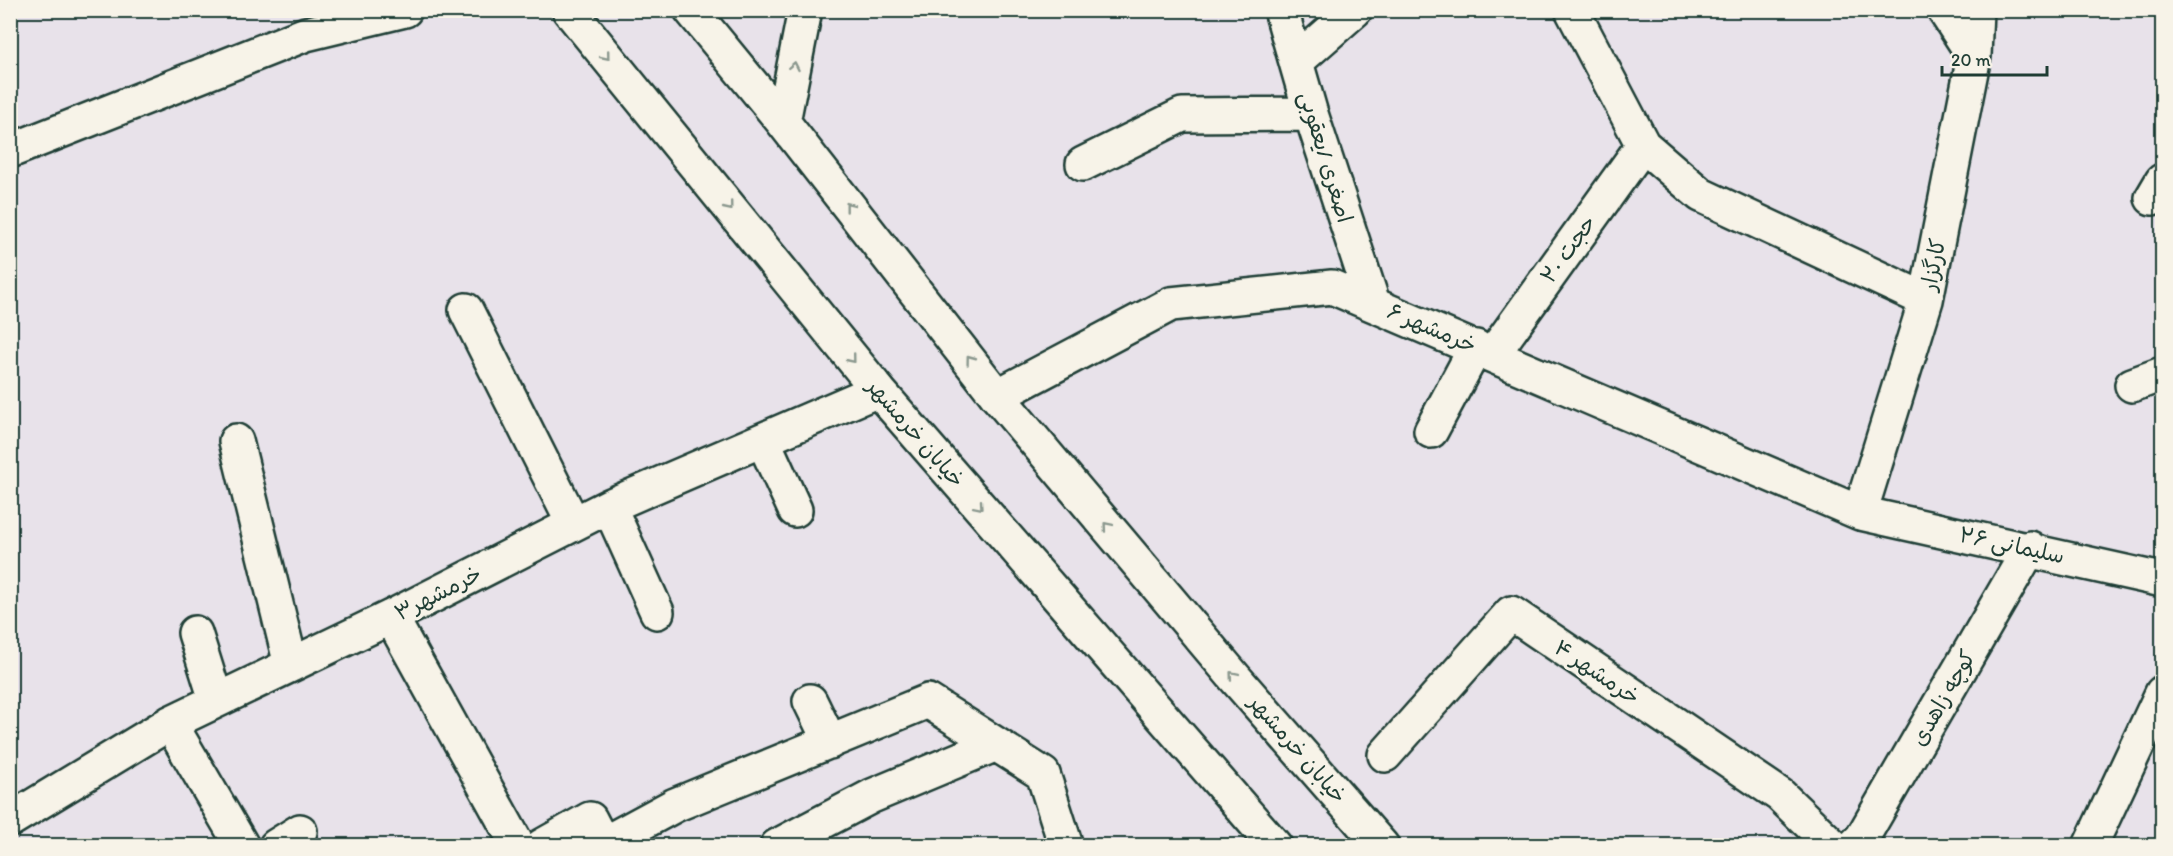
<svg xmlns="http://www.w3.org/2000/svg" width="2173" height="856" viewBox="0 0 2173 856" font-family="Itim,'Playpen Sans Arabic',sans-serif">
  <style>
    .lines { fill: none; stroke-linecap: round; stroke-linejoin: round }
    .minor-casing { stroke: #1f3d34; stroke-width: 38 }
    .major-casing { stroke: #1f3d34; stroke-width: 38 }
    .minor { stroke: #f7f3e8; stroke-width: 33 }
    .major { stroke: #f7f3e8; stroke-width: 33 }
    .oneway { stroke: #8b988e }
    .labels { text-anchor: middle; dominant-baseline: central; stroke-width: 6; stroke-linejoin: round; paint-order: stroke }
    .street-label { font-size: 22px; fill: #1f3d34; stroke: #f7f3e8 }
  </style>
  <rect width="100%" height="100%" fill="#e8e2ea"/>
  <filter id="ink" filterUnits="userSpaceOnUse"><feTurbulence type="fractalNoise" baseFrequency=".0167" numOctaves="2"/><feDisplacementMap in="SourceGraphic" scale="12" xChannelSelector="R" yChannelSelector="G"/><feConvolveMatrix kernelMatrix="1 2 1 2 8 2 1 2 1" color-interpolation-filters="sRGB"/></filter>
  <g filter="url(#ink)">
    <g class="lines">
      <g class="minor-casing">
        <path id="minor" d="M1281 10 1311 114 1373 303
          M1572 10 1643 145 1701 195 1926 300
          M1944 10 1974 56
          M1297 61 1355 10
          M10 151 306 34 405 10
          M1083 164 1182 115 1311 114
          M2152 198 2162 181
          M466 310 573 523
          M1493 354 1643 145
          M2132 385 2162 374
          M997 396 1171 304 1332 287 1860 513 2162 580
          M1431 431 1476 347
          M763 440 795 510
          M236 441 291 665
          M609 506 657 612
          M1860 513 1926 300 1974 56 1976 10
          M391 617 518 846
          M195 633 216 700
          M810 701 830 742
          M170 723 242 846
          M1385 755 1511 613 1780 795 1833 846
          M10 820 170 723 391 617 609 506 878 390
          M276 846 300 831
          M542 846 590 819 603 844 675 805 928 701 1043 774 1066 846
          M777 846 872 796 994 745
          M1854 846 1862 838 2030 548
          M2090 846 2162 693"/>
      </g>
      <g class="major-casing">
        <path id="major" d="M569 10 878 390 1275 846
          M691 10 783 122 997 396 1235 678 1382 846
          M783 122 805 10"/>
      </g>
      <use href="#minor" class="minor"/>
      <use href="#major" class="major"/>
    </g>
    <defs><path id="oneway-chevron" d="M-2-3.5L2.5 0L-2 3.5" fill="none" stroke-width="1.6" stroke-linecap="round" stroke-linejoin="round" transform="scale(1.5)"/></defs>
    <g class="oneway">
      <use href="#oneway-chevron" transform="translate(606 56) rotate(51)"/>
      <use href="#oneway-chevron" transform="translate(794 66) rotate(-79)"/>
      <use href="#oneway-chevron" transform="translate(849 206) rotate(-128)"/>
      <use href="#oneway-chevron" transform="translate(729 207) rotate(51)"/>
      <use href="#oneway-chevron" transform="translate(852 359) rotate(51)"/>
      <use href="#oneway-chevron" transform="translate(970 359) rotate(-127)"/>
      <use href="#oneway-chevron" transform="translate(979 506) rotate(49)"/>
      <use href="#oneway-chevron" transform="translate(1107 526) rotate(-130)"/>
      <use href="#oneway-chevron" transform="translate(1233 675) rotate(-130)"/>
    </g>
  </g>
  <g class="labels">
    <g class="street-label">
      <text transform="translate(1326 157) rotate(73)">اصغری /یعقوبی</text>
      <text transform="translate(1568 249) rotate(-54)">حجت ۲۰</text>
      <text transform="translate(1933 265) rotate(-79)">کارگزار</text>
      <text transform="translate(1432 328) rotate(23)">خرمشهر ۶</text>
      <text transform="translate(916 433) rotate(49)">خیابان خرمشهر</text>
      <text transform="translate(2012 545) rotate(12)">سلیمانی ۲۶</text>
      <text transform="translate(438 593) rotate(-27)">خرمشهر۳</text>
      <text transform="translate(1597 672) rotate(34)">خرمشهر ۴</text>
      <text transform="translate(1943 698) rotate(-60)">کوچه زاهدی</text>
      <text transform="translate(1298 749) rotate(49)">خیابان خرمشهر</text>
    </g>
  </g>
  <rect width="2173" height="856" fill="none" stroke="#f7f3e8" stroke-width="36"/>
  <rect x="18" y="18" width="2137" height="820" fill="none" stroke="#1f3d34" stroke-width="2" filter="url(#ink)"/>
  <path d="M1942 66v9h105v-9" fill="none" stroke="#1f3d34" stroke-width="3"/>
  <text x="1951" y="66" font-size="18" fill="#1f3d34" stroke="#f7f3e8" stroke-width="4.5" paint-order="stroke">20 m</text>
</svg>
